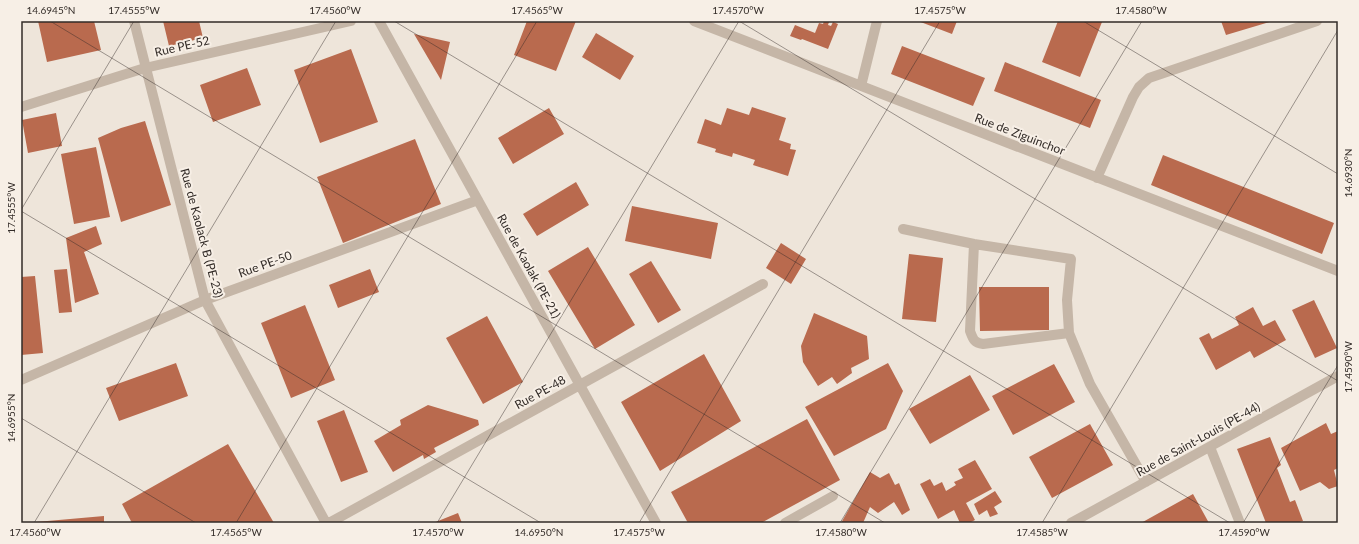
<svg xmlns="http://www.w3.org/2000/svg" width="1359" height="544" viewBox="0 0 1359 544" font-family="Lato,sans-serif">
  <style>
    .building { fill: #b96a4e }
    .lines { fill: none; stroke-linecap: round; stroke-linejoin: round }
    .lane { stroke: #c5b6a7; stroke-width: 10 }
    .street { stroke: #c5b6a7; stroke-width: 10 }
    .ticks { fill: none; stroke: #322b27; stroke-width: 1; stroke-opacity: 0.45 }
    .labels { text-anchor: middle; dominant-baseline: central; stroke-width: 4; stroke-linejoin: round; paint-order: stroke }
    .street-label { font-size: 12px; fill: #322b27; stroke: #f7efe6 }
    .neatline { fill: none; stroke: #322b27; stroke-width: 1.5 }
    .ticks-label { font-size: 10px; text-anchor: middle; fill: #322b27 }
  </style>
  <rect width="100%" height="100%" fill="#eee5da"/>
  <path class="building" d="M38 21H94L101 50 47 62Z
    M163 21H199L203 38 169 46Z
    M527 21H576L556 71 514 55Z
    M824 21 829 22 828 25 831 26 833 22 838 24 828 49 802 39 801 40 790 36 795 25 815 33 819 23 823 24Z
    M918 21H957L952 34Z
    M1058 21H1099L1102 22 1080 77 1042 62Z
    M1221 21H1273L1226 35Z
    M596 33 634 56 620 80 582 57Z
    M414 34 450 42 441 80Z
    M902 46 985 78 973 106 891 74Z
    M351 49 378 122 320 143 294 70Z
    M1005 62 1101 100 1090 128 994 91Z
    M247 68 261 105 213 122 200 85Z
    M752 107 786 118 779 140 791 144 790 149 796 150 788 176 753 165 755 160 733 153 732 157 715 152 716 149 697 143 705 119 721 125 727 108 749 115Z
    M549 108 564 134 513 164 498 138Z
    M56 113 62 146 28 153 22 120Z
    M145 121 171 205 121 222 98 138 121 128Z
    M415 139 441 204 343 243 317 177Z
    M96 147 110 217 74 224 61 154Z
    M1163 155 1334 223 1322 254 1151 185Z
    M576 182 589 205 537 236 523 214Z
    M632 206 718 223 711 259 625 241Z
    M96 226 102 244 84 252 99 294 75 303 66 238Z
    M781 243 806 259 791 284 766 268Z
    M588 247 635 325 595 349 548 271Z
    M909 254 943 258 936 322 902 319Z
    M651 261 681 310 658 323 629 274Z
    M67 269 72 312 59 313 54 270Z
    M370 269 379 292 338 308 329 285Z
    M35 276 43 353 21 355V277Z
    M979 287H1049V330L980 331Z
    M1314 300 1337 348 1315 358 1292 310Z
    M305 305 335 380 291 398 261 323Z
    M1253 307 1263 326 1275 320 1286 340 1254 358 1250 351 1216 370 1199 338 1209 333 1212 339 1239 325 1235 317Z
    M814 313 867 336 869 359 851 368 852 373 837 384 832 377 818 386 803 362 801 346Z
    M487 316 523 382 483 404 446 338Z
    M704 354 741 421 660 471 621 402Z
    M176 363 188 396 119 421 106 388Z
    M888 363 903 391 886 429 834 456 805 407Z
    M1054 364 1075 402 1013 435 992 396Z
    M970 375 990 410 930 444 909 409Z
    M428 405 478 420 479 425 434 448 436 452 424 459 423 455 393 472 374 441 401 425 400 420Z
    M344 410 368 472 341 482 317 421Z
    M807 419 840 480 761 523H688L671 492Z
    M1326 423 1331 434 1338 431V468L1334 470 1338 486 1329 489 1320 482 1300 491 1281 448Z
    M1090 424 1113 465 1052 498 1029 457Z
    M1270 437 1281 465 1277 468 1290 502 1295 500 1303 521 1296 523H1266L1237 449Z
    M228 444 274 523H132L122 504Z
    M975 460 992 489 966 503 975 520 969 523H960L954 510 938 519 920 484 930 479 934 486 942 482 946 491 956 485 954 482 963 478 958 469Z
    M870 472 880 478 889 473 895 485 899 483 910 510 902 515 894 502 878 513 870 507 863 523H841Z
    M995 491 1002 502 994 507 998 514 990 517 987 510 979 515 974 504Z
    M1193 494 1209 523H1141Z
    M458 513 462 523H433Z
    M104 516V523H36V522Z"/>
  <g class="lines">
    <path class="lane" d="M785 523 833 496"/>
    <path class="street" d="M134 21 205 300 326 523
      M379 21 656 523
      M694 21 1338 271
      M861 86 877 21
      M21 107 145 68 351 21
      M1097 178 1133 97 1139 87 1149 78 1317 21
      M903 229 974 244 1071 259 1067 300 1069 333 1090 384 1146 482
      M974 244 970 331C973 339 974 343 983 344L1069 333
      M21 380 205 300 478 200
      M1210 447 1240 523
      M329 523 763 284
      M1071 523 1338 376"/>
  </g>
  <path class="ticks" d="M50 21 885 523M394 21 1230 523M739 21 1338 381M1083 21 1338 174M21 210 134 21M21 211 541 523M21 418 196 523M34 523 336 21M236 523 537 21M437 523 739 21M639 523 940 21M840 523 1142 21M1042 523 1338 30M1243 523 1338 365"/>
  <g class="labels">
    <g class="street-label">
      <text transform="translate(182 46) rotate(-13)">Rue PE-52</text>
      <text transform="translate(1020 134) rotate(21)">Rue de Ziguinchor</text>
      <text transform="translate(202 233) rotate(75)">Rue de Kaolack B (PE-23)</text>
      <text transform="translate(265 264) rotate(-20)">Rue PE-50</text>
      <text transform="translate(529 266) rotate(61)">Rue de Kaolak (PE-21)</text>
      <text transform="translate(540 392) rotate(-29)">Rue PE-48</text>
      <text transform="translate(1198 439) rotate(-29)">Rue de Saint-Louis (PE-44)</text>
    </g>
  </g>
  <rect width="1359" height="544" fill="none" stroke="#f7efe6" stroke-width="44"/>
  <rect x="22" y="22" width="1315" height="500" class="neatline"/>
  <g class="ticks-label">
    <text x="51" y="14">14.6945°N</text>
    <text x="134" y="14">17.4555°W</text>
    <text x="335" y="14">17.4560°W</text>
    <text x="537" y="14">17.4565°W</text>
    <text x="738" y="14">17.4570°W</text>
    <text x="940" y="14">17.4575°W</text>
    <text x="1141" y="14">17.4580°W</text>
    <text transform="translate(1348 173) rotate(-90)" y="4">14.6930°N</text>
    <text transform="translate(11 208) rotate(-90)" y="4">17.4555°W</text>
    <text transform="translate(1348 367) rotate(-90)" y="4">17.4590°W</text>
    <text transform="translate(11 418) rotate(-90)" y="4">14.6955°N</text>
    <text x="35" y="536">17.4560°W</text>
    <text x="236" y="536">17.4565°W</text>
    <text x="438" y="536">17.4570°W</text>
    <text x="539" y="536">14.6950°N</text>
    <text x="639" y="536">17.4575°W</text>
    <text x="841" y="536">17.4580°W</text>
    <text x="1042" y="536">17.4585°W</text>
    <text x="1244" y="536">17.4590°W</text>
  </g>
</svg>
